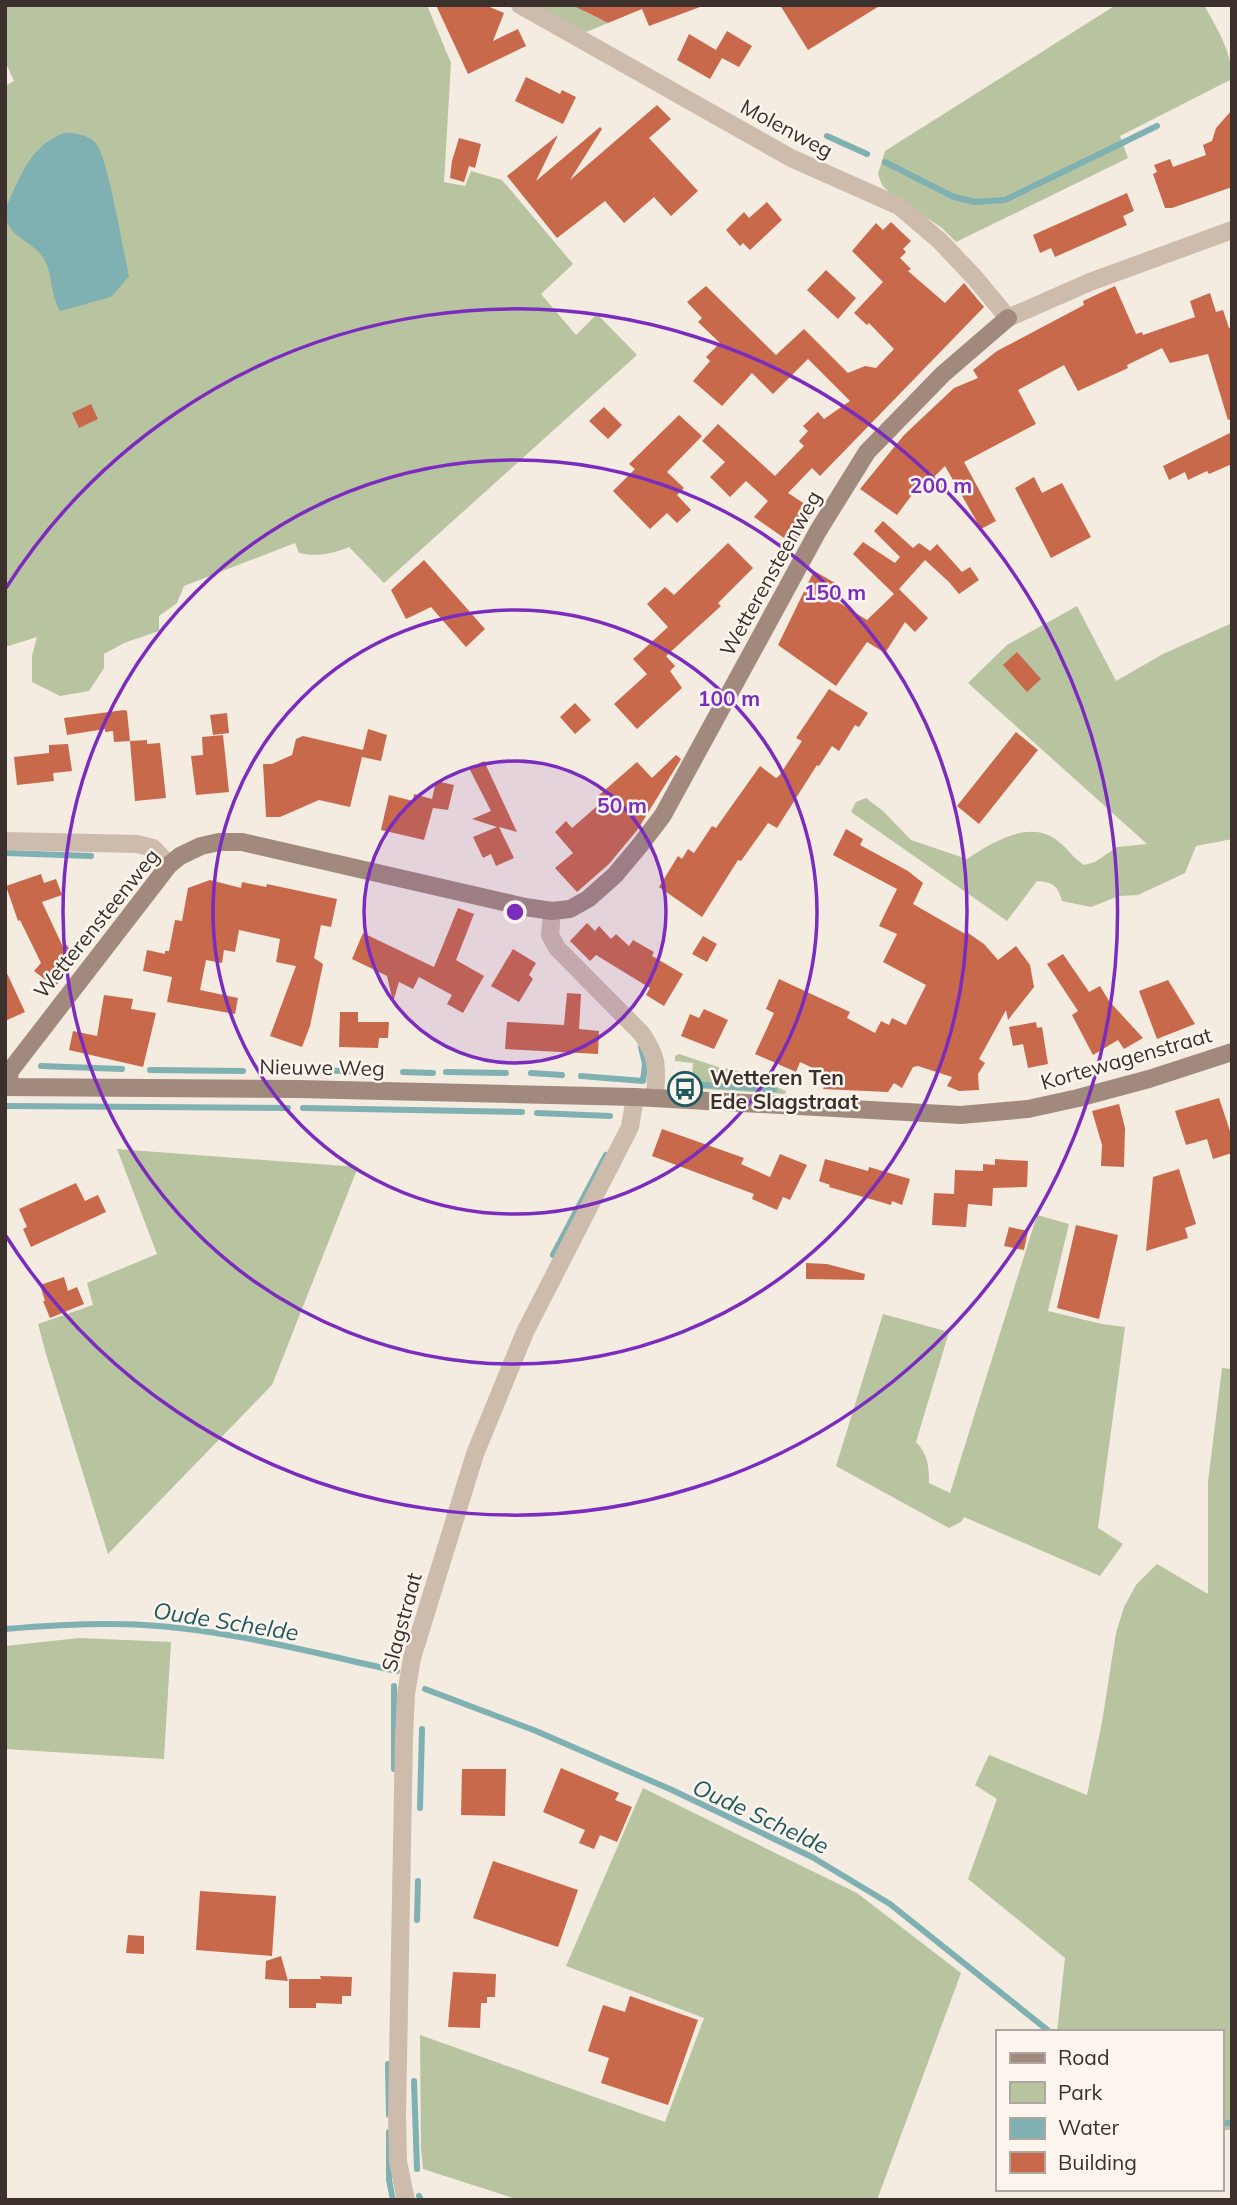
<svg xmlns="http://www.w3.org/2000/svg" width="1237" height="2205" viewBox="0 0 1237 2205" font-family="Mulish,sans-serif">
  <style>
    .green { fill: #b8c4a0 }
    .water { fill: #7fb0b2 }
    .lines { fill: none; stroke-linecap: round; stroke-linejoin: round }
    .stream { stroke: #7fb0b2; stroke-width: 6 }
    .building { fill: #c8694b }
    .street { stroke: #cdbbac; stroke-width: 18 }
    .secondary { stroke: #a18a7d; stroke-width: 18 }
    .ring { fill: none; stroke: #7b2cbf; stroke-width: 3.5 }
    .labels { text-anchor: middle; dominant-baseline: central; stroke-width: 5; stroke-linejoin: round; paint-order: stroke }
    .street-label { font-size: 21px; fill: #3b302b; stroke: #fbf5ee }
    .poi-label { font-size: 21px; font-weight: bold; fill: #3b302b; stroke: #fbf5ee; text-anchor: start }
    .water-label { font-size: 23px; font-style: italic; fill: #1f5a5e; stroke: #fbf5ee }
    .centre { fill: #7b2cbf; stroke: #fbf5ee; stroke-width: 3.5 }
    .ring-label { font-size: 21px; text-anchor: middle; font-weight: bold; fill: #7b2cbf; stroke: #fbf5ee; stroke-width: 5; stroke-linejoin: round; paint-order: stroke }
  </style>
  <rect width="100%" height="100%" fill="#f4ebe1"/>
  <path class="green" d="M5 5H427L451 63 444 182 465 186 471 171 502 180 573 264 541 294 576 335 597 314 637 355 384 583 349 547C333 554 316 557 299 553L295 543 184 586 177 603 159 616V631L124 643 104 654V668L89 691 60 696 32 682V656L37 637 5 647V86L14 81 5 61Z
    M536 5H582L585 12 608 23 586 32Z
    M1116 5H1204C1217 28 1232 52 1232 79L1120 136 1128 158 956 242 942 228 891 194 882 185 878 174 885 151Z
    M1077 606 1116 681 1163 654 1232 623V839L1196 846 1185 873 1138 895 1119 896 1091 907 1062 901C1058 886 1053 882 1037 881L1007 921 851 812 856 802 866 798 883 811 911 840 967 859C993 842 1031 818 1059 842 1068 849 1073 858 1084 865L1095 862 1117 847 1147 844 968 683 1007 645Z
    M679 1054 721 1068 733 1069 786 1091 785 1094 671 1087 674 1078 692 1079 693 1063 675 1061V1056Z
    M117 1149 358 1167 272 1385 108 1554 46 1354 38 1324 93 1305 87 1283 157 1254Z
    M1037 1215 1069 1224 1048 1311 1102 1324 1125 1327 1098 1528 1123 1544 1100 1576 964 1517 961 1522 949 1528 836 1466 883 1314 949 1332 916 1442C928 1454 929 1467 929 1483L950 1493Z
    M1222 1368 1231 1369 1232 1416V2130H1221V2032H1057L1065 1958 968 1879 997 1799 975 1785 989 1755 1087 1795 1102 1722 1116 1633 1124 1607 1136 1585 1157 1564 1208 1594V1482Z
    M79 1638 171 1642 164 1759 5 1749V1646Z
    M643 1788 857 1893 961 1973 877 2200H519L423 2169 421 2148 420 2035 665 2122 704 2018 566 1966Z"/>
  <path class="water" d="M64 133C75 133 86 134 95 142 108 156 123 251 129 276L111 297 60 311C50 295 53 274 44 259 31 238 5 239 5 209 21 177 28 147 64 133Z"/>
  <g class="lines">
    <path class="stream" d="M827 136 867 154
      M885 162 954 197 975 202 1005 200 1157 126
      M6 853 91 856
      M41 1066 122 1069
      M150 1070 243 1071
      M313 1070 372 1072
      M403 1072 433 1073
      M446 1072 506 1073
      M531 1073 562 1075
      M581 1076 643 1081 645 1064 641 1047
      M687 1084 774 1089
      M5 1106 288 1108
      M303 1108 522 1112
      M537 1113 610 1116
      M553 1255 606 1155
      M5 1629C52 1625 98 1622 144 1625 230 1630 314 1653 397 1671
      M425 1689 536 1731 672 1790 812 1857 890 1904 1050 2032
      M394 1769V1686
      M420 1808 422 1729
      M417 1920 418 1881
      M388 2064 389 2115
      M414 2081 417 2169
      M1221 2123H1232
      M389 2132V2180L393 2200
      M419 2196 421 2200"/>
  </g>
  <path class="building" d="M436 5H485L504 13 493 41 518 29 526 46 468 74Z
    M572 5H700V7L649 26 642 9 608 23Z
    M780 5H881L808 50Z
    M727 31 752 46 739 67 722 58 710 79 677 60 689 34 716 50Z
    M526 77 560 94 562 90 576 97 563 124 515 101Z
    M657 105 671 119 649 138 698 191 671 216 654 197 624 223 605 201 557 238 507 176 558 135 536 181 600 127 602 129 570 180Z
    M1232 110V187L1172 208H1165L1153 174 1157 172 1154 165 1170 159 1173 167 1206 155 1203 145 1212 141 1216 128Z
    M459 138 481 144 475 168 469 166 464 182 450 178 452 161Z
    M1127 193 1134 211 1123 216 1127 225 1055 257 1051 248 1040 253 1033 235Z
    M767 202 782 220 750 250 743 243 740 246 726 230 744 212 749 218Z
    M891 222 911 241 903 249 906 252 900 258 911 269 908 271 945 303 964 283 984 307 820 476 812 468 788 493 814 510 794 545 754 517 768 501 746 481 730 497 710 477 725 462 702 441 718 424 775 476 804 446 799 441 808 431 803 426 818 412 824 419 850 401 808 359 773 394 752 373 722 406 693 381 710 361 706 357 720 343 698 322 702 318 687 302 706 286 776 355 804 329 848 373 865 366 876 368 894 349 869 323 867 325 854 313 883 282 852 251 876 223 883 230Z
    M826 270 856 298 838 319 807 290Z
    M1115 286 1136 334 1142 332 1143 335 1195 317 1190 301 1210 293 1216 312 1223 310 1229 328H1232V419L1228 420 1208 354 1170 363 1162 348 1127 365 1128 368 1078 391 1064 365 1018 390 1036 424 964 462 996 521 981 529 945 466 920 491 917 488 897 515 860 489 904 435 954 388 978 378 973 370 997 351 1084 305 1083 301Z
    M91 404 98 419 79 428 72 413Z
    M604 407 622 425 608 439 589 421Z
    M679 415 702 436 667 472 684 488 677 495 691 510 677 523 667 513 650 529 613 491 635 469 629 464Z
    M1232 432V464L1209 474 1207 471 1188 480 1185 472 1169 480 1163 466Z
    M1034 477 1042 493 1062 483 1091 537 1051 558 1015 488Z
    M883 521 913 548 919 543 930 551 937 544 962 572 970 567 979 580 959 594 949 582 925 560 899 589 928 618 915 632 905 622 885 653 867 642 836 686 778 645 814 571 837 584 830 597 867 620 894 594 853 554 863 542 895 563 900 557 874 531Z
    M728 543 753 568 718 603 721 606 666 656 675 666 670 671 682 688 637 729 614 704 647 674 633 659 668 627 647 604 665 587 674 595Z
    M424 560 485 629 466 647 431 607 406 619 391 590Z
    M1017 652 1041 679 1027 692 1003 665Z
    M829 689 868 713 859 727 855 725 839 751 832 746 819 766 817 765 777 828 768 823 741 861 738 860 702 917 659 887 678 856 682 859 688 849 694 853 712 826 716 828 760 766 776 778 779 776 802 741 796 738Z
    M575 703 591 720 575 734 560 717Z
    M124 710 127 711 130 741 114 742 113 731 105 732V729L67 735 64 718Z
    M227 713 229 733 213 735 210 715Z
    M368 729 387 735 381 761 362 757 350 807 319 800 280 817H266L263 764H272L292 755 296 739 303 736 363 750Z
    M1016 732 1038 750 979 824 957 806Z
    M223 735 229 792 196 795 191 756 203 755 202 737Z
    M147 740V744L160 743 166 798 135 801 130 741Z
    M68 744 72 771 53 773 54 781 17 785 14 757 49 753V745Z
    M676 755 681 759 638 829 609 864 577 892 555 868 573 853 555 832 566 821 572 828 603 801 598 796 637 762 652 778Z
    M484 761 517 832 499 827 514 858 496 866 491 854 483 858 473 837 497 827 472 819 491 811 469 768Z
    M436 781 454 785 448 810 433 808 424 840 381 830 389 795 413 801 414 794 432 799Z
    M846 829 863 839 860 845 908 871 923 883 913 904 967 935 968 933 984 944 998 960 1016 946 1030 965 1034 987 1008 1020 1006 1010 979 1059 985 1063 978 1074 979 1090 959 1091 947 1086 952 1077 918 1066 913 1067 902 1088 894 1083 888 1092 823 1089 830 1076 800 1062 796 1072 755 1054 774 1013 766 1009 779 979 850 1012 847 1018 875 1033 881 1021 889 1025 892 1018 906 1025 926 985 883 962 897 934 879 926 897 889 833 855Z
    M41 874 44 883 56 879 62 895 42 902 63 947 67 945 75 961 55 987 34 971 41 963 20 920 18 921 6 886Z
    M210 880 241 888 242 882 266 887 267 884 337 899 331 927 321 925 314 958 323 964 310 1026 302 1047 270 1036 296 966 276 962 280 939 239 930 235 952 224 950 222 963 206 960 200 990 238 998 235 1014 167 1002 172 977 143 971 147 950 165 954V951H169L175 920 182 921 188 888Z
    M458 908 474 914 456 960 484 976 463 1013 447 1004 452 995 419 977 413 989 399 982 393 1002 387 976 352 959 363 933 434 967Z
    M587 923 595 931 599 926 611 939 616 934 629 946 633 940 654 952 652 956 683 974 664 1006 646 995 650 988 596 955 590 961 570 941Z
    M703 936 717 944 707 962 692 954Z
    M513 949 536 963 529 975 533 979 519 1002 491 986Z
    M1063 954 1089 992 1100 986 1109 1001 1143 1038 1124 1049 1118 1040 1093 1055 1072 1015 1078 1011 1047 964Z
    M5 969 25 1012 5 1021Z
    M1168 980 1195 1024 1157 1039 1139 991Z
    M567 993 581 994 579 1029 599 1031 598 1054 505 1049 507 1022 564 1025Z
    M104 995 133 999 131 1009 156 1013 143 1067 69 1050 73 1031 97 1036Z
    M704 1009 728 1020 714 1049 681 1036 690 1014 699 1018Z
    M340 1012H358V1022H389L388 1038H379L378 1048 339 1047Z
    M1036 1022 1037 1028 1042 1027 1048 1064 1028 1068 1023 1044 1013 1046 1009 1027Z
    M1219 1098 1232 1137V1153L1213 1159 1207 1139 1186 1145 1175 1111Z
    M1119 1104 1125 1128 1124 1167 1101 1166 1102 1145 1092 1111Z
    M662 1129 744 1158 741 1164 770 1177 780 1154 807 1165 790 1200 783 1197 777 1210 752 1199 754 1194 652 1156Z
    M825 1159 868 1171 869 1167 910 1179 902 1205 892 1201 891 1205 829 1187 830 1185 819 1181Z
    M995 1159 1028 1161 1027 1187 993 1188 992 1206 968 1204 966 1227 932 1225 934 1193 954 1194 955 1170 983 1171V1164L995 1165Z
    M1179 1169 1196 1224 1185 1228 1188 1238 1146 1251 1153 1177Z
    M76 1183 85 1201 98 1195 106 1212 31 1247 23 1229 27 1227 19 1209Z
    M1076 1225 1118 1235 1099 1319 1057 1308Z
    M1009 1227 1028 1231 1024 1250 1004 1246Z
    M806 1263 827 1264 865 1274 864 1280 806 1279Z
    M64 1277 68 1291 77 1287 84 1304 50 1318 43 1301H45L40 1285Z
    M561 1768 619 1793 615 1800 632 1807 617 1842 600 1835 594 1849 579 1843 585 1830 543 1812Z
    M462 1769H506L505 1816 461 1815Z
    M493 1861 578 1890 558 1947 473 1918Z
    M200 1891 276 1896 272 1956 196 1950Z
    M128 1935 144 1936V1954L126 1953Z
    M281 1956 288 1981 265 1979 266 1961Z
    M453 1972 496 1974 495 1997H487V2003H481L480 2028 448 2027Z
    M320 1976 352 1977 351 1996H342V2004L316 2003V2008H289V1979H321Z
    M630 1996 698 2020 668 2105 601 2083 609 2058 588 2051 603 2005 625 2012Z"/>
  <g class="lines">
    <path class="street" d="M520 5 791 158 899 206 940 241 975 278 1008 318 1090 282 1232 230
      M5 841 137 844 153 848 169 865
      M552 911 550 935 557 948 642 1034C660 1061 656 1068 655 1098
      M406 2200 398 2162 397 2114 404 1737 406 1694 412 1658 475 1454 525 1332 630 1127 635 1097"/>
    <path class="secondary" d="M5 1087 298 1089 635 1097 961 1115 1028 1109 1078 1098 1149 1079 1232 1052
      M8 1087 10 1071 169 865 180 856 201 846 219 842H242L525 907 552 911 570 909 588 899 615 875 641 844 663 815 818 531 867 452 943 374 1008 318"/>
  </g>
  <circle cx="515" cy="912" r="151" fill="#7b2cbf" fill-opacity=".12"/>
  <g class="ring">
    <circle cx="515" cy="912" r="151"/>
    <circle cx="515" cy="912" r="302"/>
    <circle cx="515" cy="912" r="452"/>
    <path d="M6 588A603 603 0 1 1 6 1236"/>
  </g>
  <defs>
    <g id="bus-ring" transform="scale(1.75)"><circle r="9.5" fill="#fbf5ee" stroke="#1f5a5e" stroke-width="1.5"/><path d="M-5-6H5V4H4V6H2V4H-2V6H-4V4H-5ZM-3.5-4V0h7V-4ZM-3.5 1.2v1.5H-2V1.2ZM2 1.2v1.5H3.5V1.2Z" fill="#1f5a5e"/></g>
  </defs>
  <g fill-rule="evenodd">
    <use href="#bus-ring" x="685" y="1089"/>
  </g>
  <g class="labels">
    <g class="street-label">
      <text transform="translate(787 128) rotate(28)">Molenweg</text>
      <text transform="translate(770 573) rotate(-61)">Wetterensteenweg</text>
      <text transform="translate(96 923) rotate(-51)">Wetterensteenweg</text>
      <text transform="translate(1126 1058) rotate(-16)">Kortewagenstraat</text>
      <text transform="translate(322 1067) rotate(1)">Nieuwe Weg</text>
      <text transform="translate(401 1622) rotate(-75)">Slagstraat</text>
    </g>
    <g class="poi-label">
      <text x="710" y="1077">Wetteren Ten<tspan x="710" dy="24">Ede Slagstraat</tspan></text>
    </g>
    <g class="water-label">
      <text transform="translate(226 1621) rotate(9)">Oude Schelde</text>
      <text transform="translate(761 1816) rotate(25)">Oude Schelde</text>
    </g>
  </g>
  <circle cx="515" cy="912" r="10" class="centre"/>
  <g class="ring-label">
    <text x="941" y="493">200 m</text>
    <text x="835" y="600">150 m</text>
    <text x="729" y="706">100 m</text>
    <text x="622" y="813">50 m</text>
  </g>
  <rect width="1237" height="2205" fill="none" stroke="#3b302b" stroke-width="14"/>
  <rect x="996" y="2030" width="228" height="161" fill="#fbf5ee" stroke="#aea6a0" stroke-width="2"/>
  <rect x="1010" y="2053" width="35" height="10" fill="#a18a7d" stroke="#aea6a0" stroke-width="2"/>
  <text x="1058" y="2065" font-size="21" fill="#3b302b">Road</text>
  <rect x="1010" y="2082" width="35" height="21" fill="#b8c4a0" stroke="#aea6a0" stroke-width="2"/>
  <text x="1058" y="2100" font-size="21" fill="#3b302b">Park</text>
  <rect x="1010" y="2118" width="35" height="21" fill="#7fb0b2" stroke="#aea6a0" stroke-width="2"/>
  <text x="1058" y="2135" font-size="21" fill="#3b302b">Water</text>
  <rect x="1010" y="2152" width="35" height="21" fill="#c8694b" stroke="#aea6a0" stroke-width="2"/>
  <text x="1058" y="2170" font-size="21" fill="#3b302b">Building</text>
</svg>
